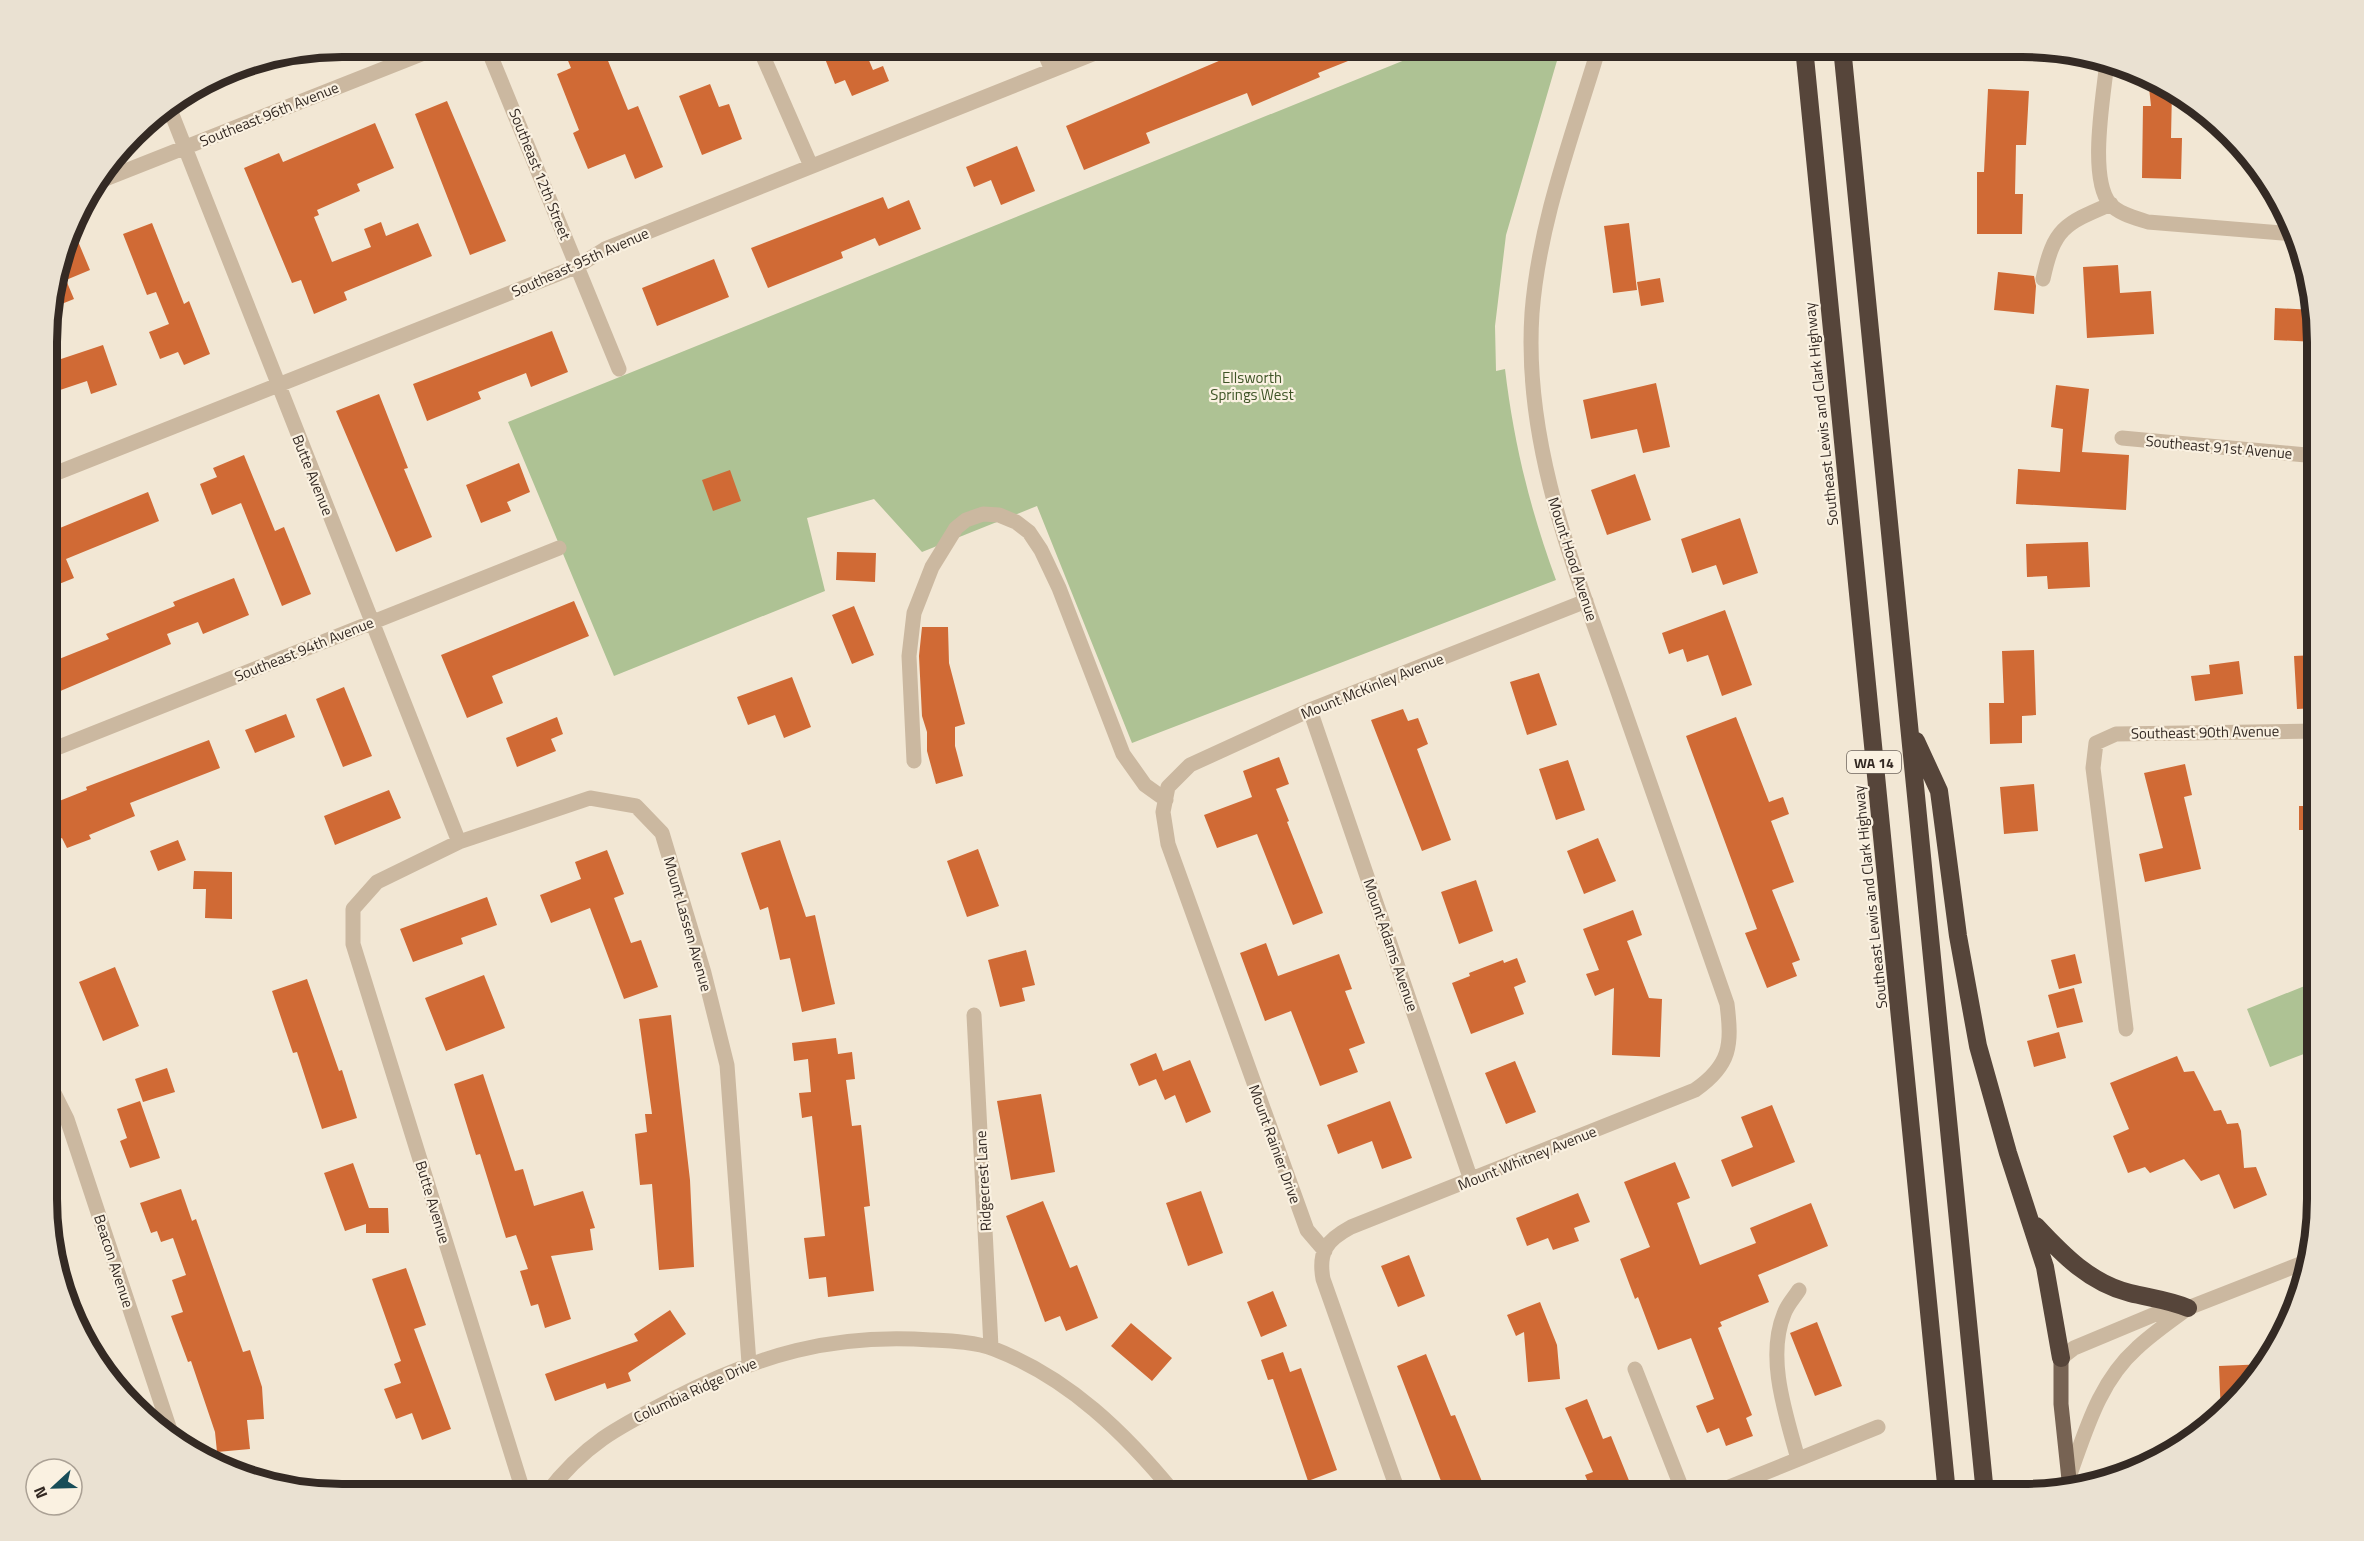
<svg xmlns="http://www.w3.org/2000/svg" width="2364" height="1541" viewBox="0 0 2364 1541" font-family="'Titillium Web',sans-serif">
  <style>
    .green { fill: #aec294 }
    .building { fill: #d06a35 }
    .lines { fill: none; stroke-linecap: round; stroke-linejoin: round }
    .minor { stroke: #cbb8a0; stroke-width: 15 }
    .major { stroke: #776353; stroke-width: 15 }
    .highway { stroke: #56453a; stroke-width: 18 }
    .labels { text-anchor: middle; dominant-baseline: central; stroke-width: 4.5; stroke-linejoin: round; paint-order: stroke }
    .shield { fill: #faf1e1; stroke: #6f665d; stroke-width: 1.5 }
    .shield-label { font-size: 14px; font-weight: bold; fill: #342a24 }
    .street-label { font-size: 15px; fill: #342a24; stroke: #faf1e1 }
    .park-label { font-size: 15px; fill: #3e5426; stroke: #faf1e1 }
    .rim { fill: none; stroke: #342a24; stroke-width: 8 }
  </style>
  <rect width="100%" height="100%" fill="#f2e7d4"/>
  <path class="green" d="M1437 47H1561L1506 235 1495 326 1496 371 1505 369C1514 444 1530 509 1556 580L1132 743 1037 506 922 552 874 499 807 518 825 591 614 676 508 422Z
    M2317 981V1049L2270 1067 2247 1009Z"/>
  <path class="building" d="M562 46H602L628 110 638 106 663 167 635 179 625 154 588 169 573 133 579 130 557 74 571 68Z
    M820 46H863L873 70 883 66 889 81 852 96 845 80 835 84Z
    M1254 46 1383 47 1318 73 1320 77 1252 106 1247 93 1146 133 1150 143 1084 170 1066 126Z
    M2148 78 2172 90 2171 138H2182L2181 179 2142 178 2143 106H2151Z
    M710 84 719 107 729 104 742 139 702 155 679 96Z
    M1988 89 2029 91 2026 145H2016L2015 194H2023L2022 234H1977V172H1984Z
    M447 101 506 241 470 255 415 114Z
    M375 123 394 168 357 184 360 191 317 210 319 215 314 217 332 262 371 247 364 229 381 222 386 236 418 223 432 256 344 292 347 300 314 314 301 280 292 283 244 168 279 153 283 162Z
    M1017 146 1035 191 1001 205 991 180 974 187 966 167Z
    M883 197 888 209 909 200 921 229 879 246 875 238 841 252 843 258 768 288 751 248Z
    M152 223 184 304 189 301 210 354 184 365 178 352 160 359 149 332 169 324 156 292 147 295 123 234Z
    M1629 223 1637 290 1613 293 1604 226Z
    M72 227 90 270 66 280 74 299 49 309Z
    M714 259 729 297 657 326 642 288Z
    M2118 265 2120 293 2151 291 2154 334 2087 338 2083 267Z
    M1998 272 2034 276 2036 286 2034 314 1994 310Z
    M1660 278 1664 302 1641 306 1637 282Z
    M2275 308 2315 310 2317 342 2274 340Z
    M552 331 568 372 531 387 526 373 478 392 481 399 427 421 413 384Z
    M103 345 117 385 91 394 87 381 57 391 49 363Z
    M1656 383 1670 447 1643 453 1637 429 1591 439 1583 400Z
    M2056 385 2089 389 2082 452 2129 455 2126 510 2016 504 2018 469 2060 472 2063 429 2051 427Z
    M379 394 408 468 404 469 432 537 396 552 336 411Z
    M244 455 275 531 284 527 311 594 282 606 241 503 212 515 200 484 217 477 213 468Z
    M519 463 530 492 507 502 511 511 481 523 466 485Z
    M730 470 741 501 713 511 702 480Z
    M1635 474 1651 520 1607 535 1591 490Z
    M148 492 159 521 66 559 74 578 49 588V518L55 530Z
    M1740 518 1758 573 1723 585 1716 565 1692 573 1681 539Z
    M2088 542 2090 587 2048 589 2047 576 2027 577 2026 544Z
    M837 552 876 553 875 582 836 580Z
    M234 578 249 615 203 634 198 622 167 634 171 644 58 692 49 670V663L109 639 106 634 175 606 173 602Z
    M574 601 589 636 492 676 503 703 467 718 441 655Z
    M854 606 874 655 852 664 832 615Z
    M1725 610 1752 685 1722 696 1708 655 1687 662 1683 649 1669 654 1662 633Z
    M922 627H948L949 663 965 724 955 727V746L963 776 936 784 927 751V732L922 716 919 656Z
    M2034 650 2036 715 2022 716V743L1990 744 1989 703H2004L2002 651Z
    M2317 655V708L2297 709 2294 656Z
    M2239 661 2243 694 2195 701 2191 676 2210 674 2209 665Z
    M1539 673 1557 725 1527 735 1510 682Z
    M792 677 811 727 784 738 775 715 748 725 737 697Z
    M344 687 372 756 343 767 316 699Z
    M1403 709 1408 721 1418 718 1428 744 1417 749 1451 840 1422 851 1371 720Z
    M286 714 295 737 255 753 245 730Z
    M557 717 563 734 551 739 556 751 517 767 506 738Z
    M1736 717 1769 802 1783 797 1789 814 1771 821 1794 882 1772 890 1800 960 1792 963 1797 976 1767 988 1745 933 1757 929 1686 736Z
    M209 740 220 768 130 803 135 816 89 835 91 839 67 848 62 838 49 843V805L87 790 86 787Z
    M1279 757 1289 784 1276 789 1289 821 1287 822 1323 913 1293 925 1257 834 1217 848 1204 815 1252 797 1243 771Z
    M1568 760 1585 810 1556 820 1539 769Z
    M2185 764 2192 795 2184 797 2201 869 2145 882 2139 854 2163 848 2144 773Z
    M2034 784 2038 831 2004 834 2000 787Z
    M389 790 401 818 335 845 324 816Z
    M2299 806H2317V830H2299Z
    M1598 838 1616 881 1584 894 1567 851Z
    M178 840 186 860 158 871 150 851Z
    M780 840 806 917 815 915 835 1004 802 1012 790 958 780 960 768 907 760 910 741 853Z
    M978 849 999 906 967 917 947 861Z
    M607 850 624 894 614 898 631 943 641 940 658 987 624 999 590 908 551 923 540 895 581 879 575 862Z
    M194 871 232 872V919L205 918 206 889H193Z
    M1476 880 1493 931 1459 944 1441 892Z
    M487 897 497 925 461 938 463 944 413 962 400 929Z
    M1633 910 1642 935 1627 941 1649 998 1662 999 1660 1057 1612 1055 1614 988 1595 996 1586 974 1599 970 1583 929Z
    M1266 943 1278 976 1339 954 1352 989 1345 991 1365 1043 1349 1049 1358 1072 1320 1086 1291 1011 1265 1021 1240 953Z
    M1026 950 1035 985 1022 988 1025 1001 1000 1007 988 960Z
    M2075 954 2082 983 2059 989 2051 960Z
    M1517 958 1526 982 1514 987 1524 1014 1471 1034 1452 983 1470 976 1469 973 1503 960 1504 963Z
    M115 967 139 1026 103 1041 79 982Z
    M484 975 505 1028 446 1051 425 998Z
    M307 979 339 1071 342 1070 357 1118 322 1129 297 1052 293 1053 272 991Z
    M2074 988 2083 1022 2057 1028 2048 995Z
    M671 1015 690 1180 694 1267 659 1270 652 1184 640 1185 635 1134 647 1132 645 1114H652L639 1019Z
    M2059 1032 2066 1058 2034 1067 2027 1041Z
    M836 1038 838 1054 852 1052 855 1079 846 1080 852 1126 861 1125 870 1206 864 1207 874 1291 828 1297 826 1277 809 1279 804 1238 825 1236 812 1116 802 1118 799 1093 811 1092 808 1059 794 1061 792 1043Z
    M1156 1053 1163 1071 1190 1060 1211 1112 1186 1123 1175 1095 1165 1100 1156 1079 1139 1086 1130 1064Z
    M2177 1056 2184 1072 2194 1071 2214 1111 2221 1110 2227 1124 2238 1123 2241 1131 2244 1168 2256 1167 2267 1195 2234 1209 2219 1174 2201 1181 2184 1159 2150 1173 2145 1167 2128 1173 2113 1136 2129 1129 2110 1083Z
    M1515 1061 1536 1112 1506 1124 1485 1073Z
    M167 1068 175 1092 143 1102 135 1079Z
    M483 1074 515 1171 523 1169 534 1206 583 1191 595 1228 590 1229 593 1250 551 1256 571 1319 545 1328 538 1304 531 1306 520 1271 528 1269 516 1235 506 1238 480 1154 476 1155 454 1084Z
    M1041 1094 1055 1172 1011 1180 997 1101Z
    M140 1101 160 1158 130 1168 120 1141 127 1138 117 1109Z
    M1390 1101 1412 1158 1382 1169 1372 1141 1338 1154 1327 1125Z
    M1772 1105 1795 1162 1732 1187 1721 1160 1753 1147 1741 1117Z
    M1675 1162 1690 1198 1677 1203 1700 1265 1756 1243 1750 1228 1811 1203 1828 1246 1758 1275 1769 1302 1720 1322 1722 1326 1718 1328 1752 1415 1746 1418 1753 1436 1726 1446 1719 1428 1707 1433 1696 1406 1714 1399 1691 1338 1658 1350 1638 1297 1635 1299 1620 1259 1650 1247 1624 1182Z
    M353 1163 369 1208H388L389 1233H366V1224L345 1231 324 1173Z
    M181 1189 192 1221 196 1219 243 1352 250 1350 262 1387 264 1419 247 1420 250 1449 217 1452 215 1432 191 1361 188 1362 171 1316 183 1312 172 1280 186 1275 173 1238 161 1242 157 1231 151 1233 140 1203Z
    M1201 1191 1223 1253 1188 1266 1166 1203Z
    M1578 1193 1590 1222 1574 1228 1579 1241 1553 1250 1548 1238 1527 1246 1516 1218Z
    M1043 1201 1070 1268 1077 1265 1098 1318 1066 1331 1060 1316 1045 1322 1006 1216Z
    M1409 1255 1425 1296 1398 1307 1381 1266Z
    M406 1268 426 1325 414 1329 451 1429 422 1440 412 1413 396 1419 384 1389 401 1383 394 1364 401 1361 372 1279Z
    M1273 1291 1287 1326 1261 1337 1247 1302Z
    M1540 1302 1557 1345 1560 1379 1528 1382 1524 1332 1516 1336 1507 1315Z
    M670 1310 686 1334 628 1373 631 1381 607 1389 605 1383 555 1401 545 1374 638 1341 634 1334Z
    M1817 1322 1842 1386 1815 1396 1790 1333Z
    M1131 1323 1172 1358 1152 1381 1111 1346Z
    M1283 1352 1290 1372 1301 1368 1337 1470 1308 1481 1273 1379 1268 1380 1261 1360Z
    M1426 1354 1451 1416 1455 1415 1487 1494H1446L1397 1366Z
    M2267 1364 2232 1404 2221 1417 2219 1366Z
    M1587 1399 1603 1439 1611 1436 1632 1488 1616 1494H1593L1585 1475 1593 1472 1565 1408Z"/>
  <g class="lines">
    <path class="minor" d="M487 47 619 369
      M759 47 811 166
      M1042 47 1052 70
      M2107 61C2104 94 2088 177 2110 204 2119 214 2136 218 2148 222L2294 234
      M169 107 459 842
      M100 181 439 47
      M2043 279C2054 228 2064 224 2111 204
      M2122 438 2317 456
      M49 476 578 266 605 249 1110 47
      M1310 710 1471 1180
      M49 751 559 548
      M914 761 909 656 914 613 932 567 956 528 966 520 983 514 999 515 1016 522 1029 532 1041 550 1059 588 1123 754 1145 785 1166 800
      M974 1015 991 1347
      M2126 1029 2093 768 2096 743 2116 734 2317 731
      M49 1083 67 1119 174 1442
      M1325 1251 1307 1230 1168 844 1163 812 1168 787 1190 765 1310 710 1586 601
      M2061 1358 2074 1348 2165 1310 2188 1308 2308 1261
      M1635 1369 1684 1494
      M1798 1459C1786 1415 1766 1358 1784 1314 1787 1305 1794 1298 1799 1290
      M2069 1477C2086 1430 2099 1382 2137 1348 2153 1333 2171 1321 2188 1308
      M524 1494 353 944V909L377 882 459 842 590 798 636 806 662 833 704 973 727 1065 749 1363
      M546 1494C585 1444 616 1428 671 1400 758 1355 832 1333 931 1340 951 1341 976 1342 994 1349 1069 1378 1125 1433 1175 1494
      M1399 1494 1323 1279C1318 1251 1327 1240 1351 1227L1695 1090C1731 1065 1732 1045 1727 1004 1690 900 1654 796 1618 692 1575 570 1523 445 1532 313 1539 222 1573 134 1599 47
      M1712 1494 1878 1427"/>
    <path class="major" d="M2061 1358V1404L2070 1489"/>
    <path class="highway" d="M1804 47 1947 1494
      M1842 47 1985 1494
      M1916 741 1939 791 1958 936 1978 1046 2008 1153 2045 1267 2061 1358
      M2036 1226C2063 1255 2090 1283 2130 1293 2150 1298 2169 1300 2188 1308"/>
  </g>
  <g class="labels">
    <rect class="shield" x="1847" y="751" width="54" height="22" rx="4.5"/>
    <g class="shield-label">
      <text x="1874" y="762">WA 14</text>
    </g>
    <g class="street-label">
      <text transform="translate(269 114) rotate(-22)">Southeast 96th Avenue</text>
      <text transform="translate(540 174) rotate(68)">Southeast 12th Street</text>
      <text transform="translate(580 262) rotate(-24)">Southeast 95th Avenue</text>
      <text transform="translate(1821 414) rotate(-96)">Southeast Lewis and Clark Highway</text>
      <text transform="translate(2219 447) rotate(5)">Southeast 91st Avenue</text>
      <text transform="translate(313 475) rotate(68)">Butte Avenue</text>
      <text transform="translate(1573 559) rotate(72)">Mount Hood Avenue</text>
      <text transform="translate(304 649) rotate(-22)">Southeast 94th Avenue</text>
      <text transform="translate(1372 686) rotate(-22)">Mount McKinley Avenue</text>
      <text transform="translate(2205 732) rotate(-1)">Southeast 90th Avenue</text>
      <text transform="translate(1870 897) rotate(-96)">Southeast Lewis and Clark Highway</text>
      <text transform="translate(688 924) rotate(74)">Mount Lassen Avenue</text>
      <text transform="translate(1391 945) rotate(71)">Mount Adams Avenue</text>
      <text transform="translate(1275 1144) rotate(70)">Mount Rainier Drive</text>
      <text transform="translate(1527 1158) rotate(-22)">Mount Whitney Avenue</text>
      <text transform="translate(983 1181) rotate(-93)">Ridgecrest Lane</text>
      <text transform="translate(433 1202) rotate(73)">Butte Avenue</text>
      <text transform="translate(114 1261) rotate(72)">Beacon Avenue</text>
      <text transform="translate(695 1390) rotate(-25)">Columbia Ridge Drive</text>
    </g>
    <g class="park-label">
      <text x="1252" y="377">Ellsworth<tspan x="1252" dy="17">Springs West</tspan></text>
    </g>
  </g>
  <path d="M0 0H2364V1541H0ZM342 57H2022A285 285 0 0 1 2307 342V1199A285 285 0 0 1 2022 1484H342A285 285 0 0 1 57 1199V342A285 285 0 0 1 342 57Z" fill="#eae1d2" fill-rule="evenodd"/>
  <path class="rim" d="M342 57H2022A285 285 0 0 1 2307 342V1199A285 285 0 0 1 2022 1484H342A285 285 0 0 1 57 1199V342A285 285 0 0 1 342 57Z"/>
  <g transform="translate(54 1487) rotate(248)"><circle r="28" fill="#faf1e1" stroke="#aba195" stroke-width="1.5"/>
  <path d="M0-4.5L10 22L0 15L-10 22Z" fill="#174d58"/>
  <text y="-9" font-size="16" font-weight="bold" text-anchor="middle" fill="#342a24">N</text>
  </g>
</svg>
